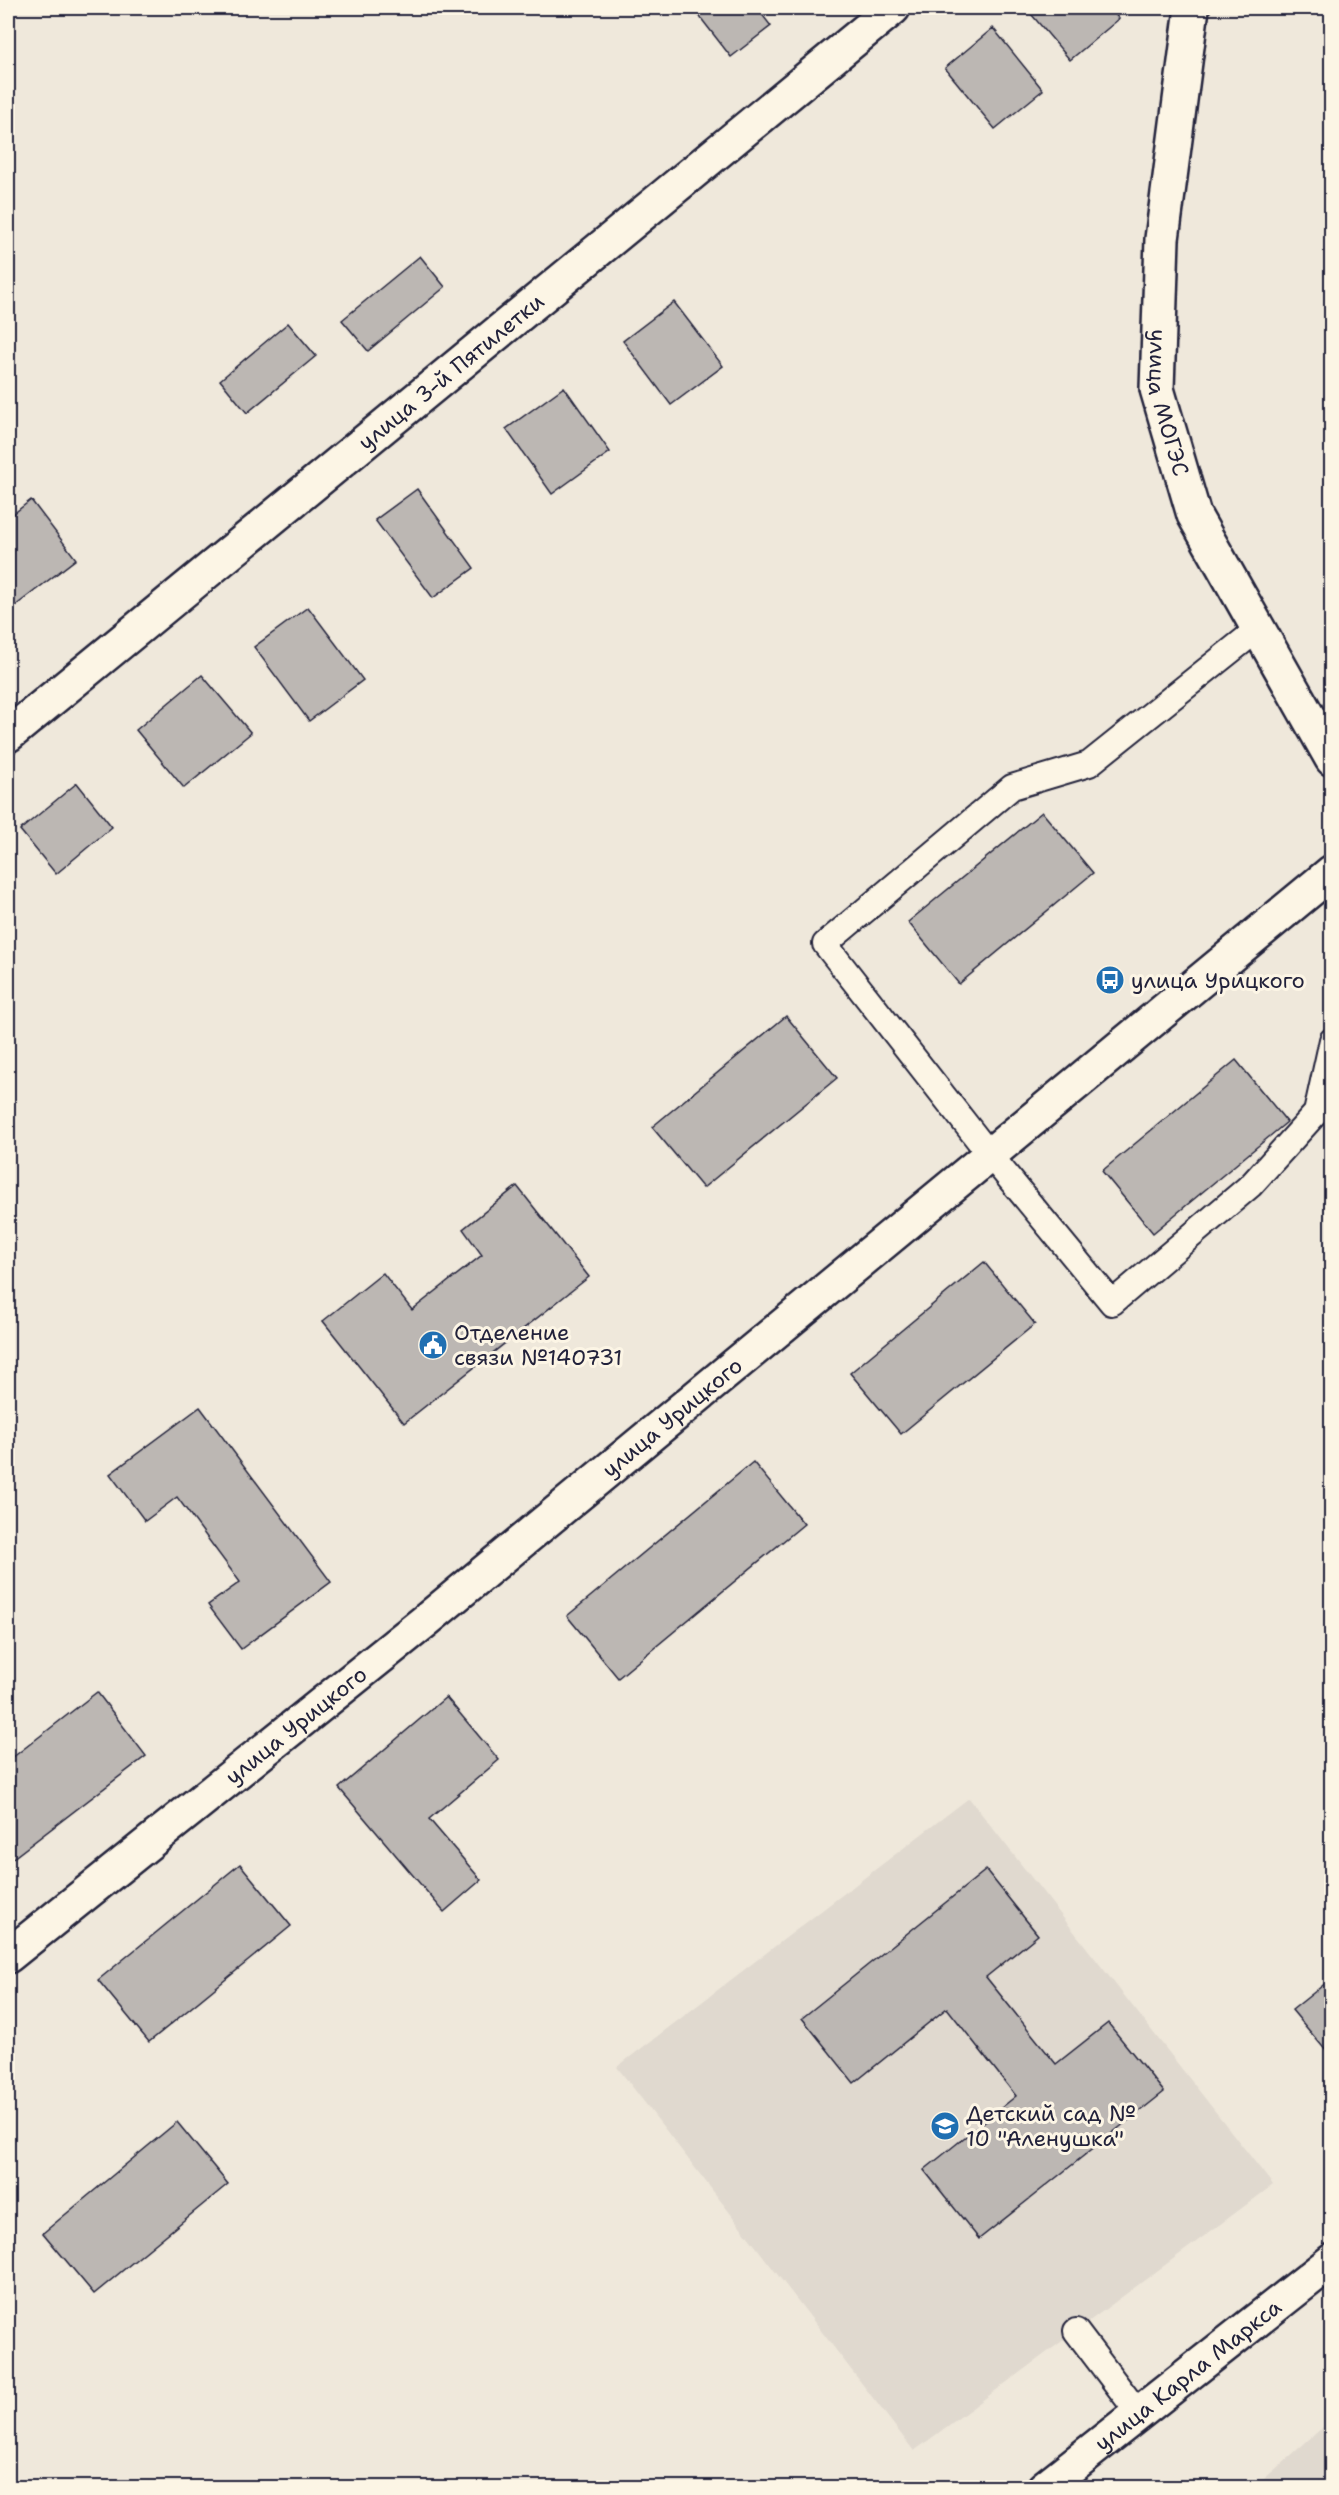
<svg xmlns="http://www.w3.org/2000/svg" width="1339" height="2495" viewBox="0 0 1339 2495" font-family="'Shantell Sans',sans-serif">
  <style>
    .built { fill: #e0d9cf }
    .building { fill: #bcb7b3; stroke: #22223b; stroke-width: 1.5 }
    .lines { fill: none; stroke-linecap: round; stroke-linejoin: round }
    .service-casing { stroke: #22223b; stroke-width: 28 }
    .minor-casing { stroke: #22223b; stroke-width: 38 }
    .service { stroke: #fcf5e5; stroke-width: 24 }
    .minor { stroke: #fcf5e5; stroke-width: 33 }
    .labels { text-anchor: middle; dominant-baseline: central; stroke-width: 6; stroke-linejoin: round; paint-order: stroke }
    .street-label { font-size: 22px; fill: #22223b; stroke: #fcf5e5 }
    .poi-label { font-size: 22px; fill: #22223b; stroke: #fcf5e5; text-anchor: start }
  </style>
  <rect width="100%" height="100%" fill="#efe8db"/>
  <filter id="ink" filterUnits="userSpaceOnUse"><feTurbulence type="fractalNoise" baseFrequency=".0167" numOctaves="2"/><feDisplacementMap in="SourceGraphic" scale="12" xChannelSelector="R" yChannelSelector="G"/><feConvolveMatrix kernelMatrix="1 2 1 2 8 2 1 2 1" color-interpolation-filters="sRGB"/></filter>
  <g filter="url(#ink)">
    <path class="built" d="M969 1798 1273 2185 914 2451 617 2067Z
      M1331 2420V2487H1255Z"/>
    <path class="building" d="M693 8H757L771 26 731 57Z
      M1026 8H1110L1119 19 1070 60Z
      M993 28 1043 90 995 129 945 68Z
      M420 256 445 287 368 351 342 320Z
      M674 302 723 366 671 405 623 341Z
      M288 323 316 356 247 413 220 380Z
      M564 387 610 452 552 494 506 429Z
      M417 489 474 568 433 598 375 520Z
      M31 500 76 559 15 606 8 596V518Z
      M308 607 363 680 309 721 254 647Z
      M202 675 251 733 184 788 136 730Z
      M77 783 112 827 56 874 20 830Z
      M1042 812 1093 873 959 984 908 922Z
      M786 1016 837 1078 703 1188 652 1127Z
      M1236 1060 1287 1122 1153 1233 1102 1171Z
      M517 1186 589 1277 404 1423 323 1321 383 1273 412 1310 482 1255 463 1229Z
      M984 1262 1035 1324 901 1434 850 1373Z
      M200 1407 331 1582 241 1649 208 1605 240 1582 177 1497 145 1521 110 1474Z
      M753 1462 804 1524 618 1678 567 1616Z
      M97 1692 146 1756 8 1862V1761Z
      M446 1697 499 1760 429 1819 481 1880 444 1912 339 1788Z
      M240 1864 291 1926 149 2042 98 1980Z
      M986 1870 1038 1935 986 1977 1056 2064 1108 2023 1164 2092 979 2239 924 2170 1016 2096 947 2008 854 2083 802 2018Z
      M1332 1978V2058L1292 2010Z
      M177 2122 228 2184 94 2294 43 2233Z"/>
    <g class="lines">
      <g class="service-casing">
        <path id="service" d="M1258 629 1089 764 1012 787 825 944 990 1155 1112 1303 1251 1185 1316 1113 1332 1040
          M1076 2331 1139 2414"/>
      </g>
      <g class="minor-casing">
        <g id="minor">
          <path id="s1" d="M1192 8 1162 239 1157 389 1194 515 1332 759"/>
          <path id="s2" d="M8 735 893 8"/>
          <path id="s3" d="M8 1956 424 1622 1332 872"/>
          <path id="s4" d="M1044 2488 1332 2261"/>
        </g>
      </g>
      <use href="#service" class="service"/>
      <use href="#minor" class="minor"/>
    </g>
  </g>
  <defs>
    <g id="bus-disc" transform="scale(1.5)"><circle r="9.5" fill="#1f6fb2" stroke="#fcf5e5"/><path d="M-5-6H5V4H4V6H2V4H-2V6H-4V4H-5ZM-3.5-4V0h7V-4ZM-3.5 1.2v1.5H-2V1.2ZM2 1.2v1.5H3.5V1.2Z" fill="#fff"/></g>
    <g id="civic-disc" transform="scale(1.5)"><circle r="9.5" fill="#1f6fb2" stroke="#fcf5e5"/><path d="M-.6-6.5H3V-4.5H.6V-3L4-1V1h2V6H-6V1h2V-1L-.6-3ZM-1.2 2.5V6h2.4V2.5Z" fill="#fff"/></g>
    <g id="school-disc" transform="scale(1.5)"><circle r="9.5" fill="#1f6fb2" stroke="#fcf5e5"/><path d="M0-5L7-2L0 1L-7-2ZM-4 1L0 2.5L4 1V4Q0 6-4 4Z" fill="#fff"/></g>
  </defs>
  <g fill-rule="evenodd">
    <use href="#bus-disc" x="1110" y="980"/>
    <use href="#civic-disc" x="433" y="1345"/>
    <use href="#school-disc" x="945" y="2126"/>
  </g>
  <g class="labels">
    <g class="street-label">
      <text stroke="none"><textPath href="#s2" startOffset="573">улица 3-й Пятилетки</textPath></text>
      <text stroke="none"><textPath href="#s1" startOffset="398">улица МОГЭС</textPath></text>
      <text stroke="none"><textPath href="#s3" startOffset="855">улица Урицкого</textPath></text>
      <text stroke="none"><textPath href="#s3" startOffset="369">улица Урицкого</textPath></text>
      <text stroke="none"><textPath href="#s4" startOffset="183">улица Карла Маркса</textPath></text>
    </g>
    <g class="poi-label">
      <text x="1131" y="980">улица Урицкого</text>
      <text x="454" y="1332">Отделение<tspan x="454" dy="25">связи №140731</tspan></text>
      <text x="966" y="2113">Детский сад №<tspan x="966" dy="25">10 "Аленушка"</tspan></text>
    </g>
  </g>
  <rect width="1339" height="2495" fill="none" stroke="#fcf5e5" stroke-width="30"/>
  <rect x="15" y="15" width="1309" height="2465" fill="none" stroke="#22223b" stroke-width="2" filter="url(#ink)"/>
</svg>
